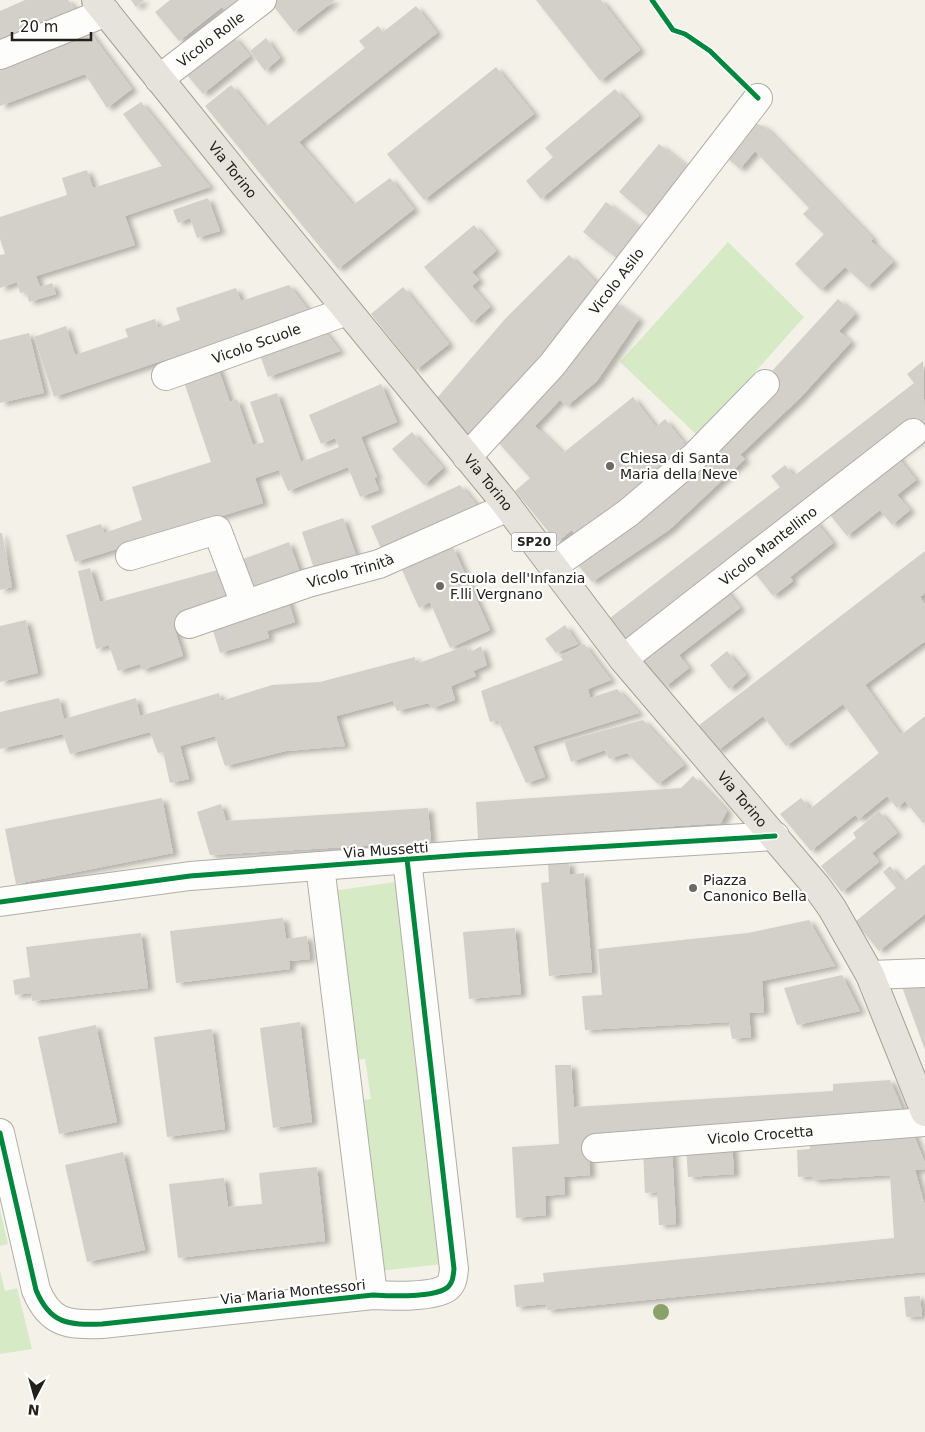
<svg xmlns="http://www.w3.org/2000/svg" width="925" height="1432" viewBox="0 0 925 1432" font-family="'DejaVu Sans',sans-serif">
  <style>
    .green { fill: #d6eac5 }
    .building { fill: #d2d0c9; filter: url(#shadow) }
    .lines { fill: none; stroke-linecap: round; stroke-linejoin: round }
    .minor-casing { stroke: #b0aea7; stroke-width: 30 }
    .major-casing { stroke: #a5a092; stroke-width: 30 }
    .minor { stroke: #fdfdfc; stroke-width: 28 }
    .major { stroke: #e6e3dc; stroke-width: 28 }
    .cycleway-casing { stroke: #fff; stroke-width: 8 }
    .cycleway { stroke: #00873e; stroke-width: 5 }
    .tree { fill: #88a26a }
    .poi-dot { fill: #6c6a63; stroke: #fff; stroke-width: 2 }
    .labels { text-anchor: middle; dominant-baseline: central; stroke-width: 4.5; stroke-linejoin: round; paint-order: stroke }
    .shield { fill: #fff; stroke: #64645f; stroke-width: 1 }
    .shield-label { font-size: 12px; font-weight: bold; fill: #22211b }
    .street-label { font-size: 14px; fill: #22211b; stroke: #fff }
    .poi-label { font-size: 14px; fill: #22211b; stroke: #fff; text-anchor: start }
  </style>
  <defs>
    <filter id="shadow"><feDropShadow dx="5.5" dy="3" stdDeviation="2.5" flood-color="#0004"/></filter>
  </defs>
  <rect width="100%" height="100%" fill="#f4f1e8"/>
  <path class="green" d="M728 242 804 317 698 436 620 362Z
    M403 881 443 1264 379 1271 358 1101 371 1099 365 1059 353 1060 332 891Z
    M0 1210 8 1244 0 1246Z
    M0 1270 5 1291 17 1288 32 1349 0 1354Z"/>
  <path class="building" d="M25 0H68L82 18 0 51V11Z
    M131 0H144L136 7Z
    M170 0H249L229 16 222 7 179 41 155 12Z
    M275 0H335L294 32 271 3Z
    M536 0H601L640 50 600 81Z
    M416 6 437 33 299 142 353 205 390 178 414 209 338 269 205 106 231 85 265 127 365 48 359 41 378 26 383 32Z
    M86 27 132 89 107 108 85 74 0 106V62Z
    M233 36 250 56 203 94 186 74Z
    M266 38 280 58 265 71 250 51Z
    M496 67 534 114 424 200 387 154Z
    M615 89 639 116 541 199 526 181 553 157 545 148Z
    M141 102 210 187 125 216 135 245 36 276 40 287 52 283 56 294 29 302 26 291 20 293 17 282 0 288V255L5 254 0 239V217L67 195 62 178 87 170 93 188 162 166 123 114Z
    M755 123 765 127 873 239 871 241 893 262 867 287 845 267 821 290 795 264 824 234 803 214 809 208 755 151 740 169 724 155Z
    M659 144 689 168 649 217 619 192Z
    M208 198 220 231 197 238 190 218 178 223 173 210Z
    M606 202 642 229 619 260 583 232Z
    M474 225 496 251 472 272 479 280 472 286 490 307 472 323 424 267Z
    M569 255 600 286 568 334 469 438 437 398 505 319Z
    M289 285 312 315 171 363 170 358 54 397 34 337 66 326 75 355 128 337 125 329 155 319 158 328 180 320 176 308 236 288 241 301Z
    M403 287 449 344 416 370 371 314Z
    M838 299 855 314 839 331 851 342 801 397 740 455 745 459 669 530 592 582 573 559 723 438 779 378 772 371Z
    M613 301 639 319 597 381 567 406 560 400 535 426 563 453 633 397 656 427 665 419 691 452 580 541 572 530 557 542 515 491 530 478 497 441Z
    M319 324 340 351 268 377 257 347Z
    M29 333 44 393 0 403V340Z
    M923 361 925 436 632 646 610 618 780 487 771 476 785 465 794 476 914 383 907 374Z
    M217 365 230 402 237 399 253 445 264 442 250 402 277 393 301 462 339 447 335 438 321 444 309 415 381 384 397 422 361 437 377 477 374 478 379 490 360 497 348 467 288 491 279 470 255 478 263 503 75 562 66 535 101 524 104 533 142 520 132 487 211 462 182 376Z
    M412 432 443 468 424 485 392 449Z
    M896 455 916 480 897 495 910 510 892 525 880 510 847 536 827 511Z
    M460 485 480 509 383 553 371 526Z
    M343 518 358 561 316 575 302 532Z
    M813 518 833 543 790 577 793 581 773 596 750 567Z
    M0 533H2L12 587 0 590Z
    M289 542 302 578 251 596 238 561Z
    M453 547 490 630 450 648 430 602 419 608 402 570Z
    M925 551V593L920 597 925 605V641L865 685 901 735 925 716V821L923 823 905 801 897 808 887 796 859 819 855 815 811 851 780 814 801 798 810 809 879 753 843 704 786 746 763 716 717 751 698 726Z
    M90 568 100 602 225 568 235 604 173 624 183 656 142 670 140 664 118 671 109 645 96 649 78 571Z
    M724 587 740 608 679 655 689 668 665 687 638 654Z
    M287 597 295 622 267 631 269 638 220 653 210 621Z
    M26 620 38 673 0 682V626Z
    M565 625 578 644 556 653 545 639Z
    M584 644 611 680 588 689 590 698 617 689 639 713 533 746 545 777 526 783 498 720 490 722 481 691 563 660 560 656Z
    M466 646 469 653 481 646 487 665 473 671 476 676 451 686 455 700 432 708 429 703 397 711 393 701 336 716 345 746 286 751 225 766 215 736 180 746 189 779 170 783 163 752 158 753 150 732 70 754 63 734 0 749V712L59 698 64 719 136 698 140 716 219 693 221 701 272 685 320 682 415 657 416 664Z
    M727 651 746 675 729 689 710 665Z
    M643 720 684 765 658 784 627 753 609 759 605 750 571 762 564 741Z
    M693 776 727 811 721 823 478 839 476 802 681 788Z
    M162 798 173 853 16 884 5 829Z
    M221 804 226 821 428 808 431 842 210 855 197 812Z
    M879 811 897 833 872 853 879 862 842 892 821 866 856 838 853 833Z
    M569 862 570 875 584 873 592 972 549 976 541 883 549 882 548 864Z
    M925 864V914L879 951 855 922 896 888 883 872 890 866 903 882Z
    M283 918 286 939 307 936 310 959 289 961 290 969 176 983 170 931Z
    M809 920 835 966 762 981 764 1012 749 1013 751 1037 732 1039 729 1022 585 1030 582 996 602 995 598 949 748 933Z
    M515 928 521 994 469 999 463 932Z
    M141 933 148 988 32 1001 31 993 15 995 13 980 30 977 26 947Z
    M842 975 860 1011 797 1025 784 988Z
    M901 984 925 985V1050Z
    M300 1022 312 1122 273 1128 260 1028Z
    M96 1025 117 1122 59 1134 38 1037Z
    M212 1029 225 1129 167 1137 154 1037Z
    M555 1065H571L574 1107 833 1091V1084L890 1080 907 1120 588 1142 590 1175 564 1177 565 1194 545 1196 546 1215 516 1218 512 1147 559 1144Z
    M911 1128 925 1163V1169L915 1170 925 1206V1272L547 1310 546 1304 516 1307 514 1285 544 1282 543 1273 894 1238 890 1175 812 1180V1176L798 1177 797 1150 810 1149 809 1136Z
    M732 1143 734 1174 688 1177 686 1146Z
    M672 1148 676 1224 659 1225 657 1192 645 1193 643 1150Z
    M123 1152 145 1250 87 1262 65 1165Z
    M317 1167 325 1241 178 1258 169 1184 224 1178 228 1207 262 1204 259 1173Z
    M920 1296 922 1316 906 1317 904 1297Z"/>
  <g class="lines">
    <g class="minor-casing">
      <g id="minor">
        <path d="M0 55 106 12"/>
        <path id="s1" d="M159 79 262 0"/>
        <path id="s2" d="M166 376 347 311"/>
        <path id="s3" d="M467 457 552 365 758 98"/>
        <path d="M130 556 217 530 245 604"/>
        <path d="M553 566 628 513 694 457 765 384"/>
        <path id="s4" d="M189 624 308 583 379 564 508 507"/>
        <path id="s5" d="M623 659 913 433"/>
        <path d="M320 866 373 1295"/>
        <path d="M0 902 190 876 463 855 775 836"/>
        <path d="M870 975 925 973"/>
        <path d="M0 1133 36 1290C50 1324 68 1325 102 1324L373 1295C390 1296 435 1298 448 1287 453 1282 453 1277 454 1269L407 859"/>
        <path id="s6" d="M596 1148 925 1122"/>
      </g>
    </g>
    <g class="major-casing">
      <g id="major">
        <path id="s7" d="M96 0 244 184 502 499 623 659 817 887 832 908 870 975 925 1112"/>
      </g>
    </g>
    <use href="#minor" class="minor"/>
    <use href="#major" class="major"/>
    <g class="cycleway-casing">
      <path id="cycleway" d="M652 0 673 30 685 34 710 51 758 98
        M0 902 190 876 463 855 775 836
        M0 1133 36 1290C50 1324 68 1325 102 1324L373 1295C390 1296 435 1298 448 1287 453 1282 453 1277 454 1269L407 859"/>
    </g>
    <use href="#cycleway" class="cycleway"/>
  </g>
  <circle class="tree" cx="661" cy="1312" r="8"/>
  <g class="poi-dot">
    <circle cx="610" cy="466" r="5"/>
    <circle cx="440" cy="586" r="5"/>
    <circle cx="693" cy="888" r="5"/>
  </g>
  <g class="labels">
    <rect class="shield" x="511.5" y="532.5" width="45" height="19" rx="4"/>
    <g class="shield-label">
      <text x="534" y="542">SP20</text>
    </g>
    <g class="street-label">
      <text stroke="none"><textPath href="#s1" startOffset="65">Vicolo Rolle</textPath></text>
      <text stroke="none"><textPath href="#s7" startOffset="218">Via Torino</textPath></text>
      <text stroke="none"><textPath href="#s3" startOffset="231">Vicolo Asilo</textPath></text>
      <text stroke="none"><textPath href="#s2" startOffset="96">Vicolo Scuole</textPath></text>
      <text stroke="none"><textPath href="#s7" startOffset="622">Via Torino</textPath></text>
      <text stroke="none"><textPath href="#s5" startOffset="184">Vicolo Mantellino</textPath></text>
      <text stroke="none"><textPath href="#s4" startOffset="170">Vicolo Trinità</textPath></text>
      <text stroke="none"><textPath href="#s7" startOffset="1028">Via Torino</textPath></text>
      <text transform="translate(386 850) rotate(-4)">Via Mussetti</text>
      <text stroke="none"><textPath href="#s6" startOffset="165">Vicolo Crocetta</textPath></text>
      <text transform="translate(293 1292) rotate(-6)">Via Maria Montessori</text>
    </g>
    <g class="poi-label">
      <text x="620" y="458">Chiesa di Santa<tspan x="620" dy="16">Maria della Neve</tspan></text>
      <text x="450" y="578">Scuola dell'Infanzia<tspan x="450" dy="16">F.lli Vergnano</tspan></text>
      <text x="703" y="880">Piazza<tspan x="703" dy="16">Canonico Bella</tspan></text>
    </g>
  </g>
  <g transform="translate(35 1397) rotate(186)" stroke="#ffffff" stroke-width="4" paint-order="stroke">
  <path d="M0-4L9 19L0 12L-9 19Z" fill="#22211b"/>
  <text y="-8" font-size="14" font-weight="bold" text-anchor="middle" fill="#22211b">N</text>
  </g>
  <path d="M12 32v8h79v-8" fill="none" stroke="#22211b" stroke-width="2.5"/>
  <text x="20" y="32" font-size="15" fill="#22211b" stroke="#ffffff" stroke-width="4" paint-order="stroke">20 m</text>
</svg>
